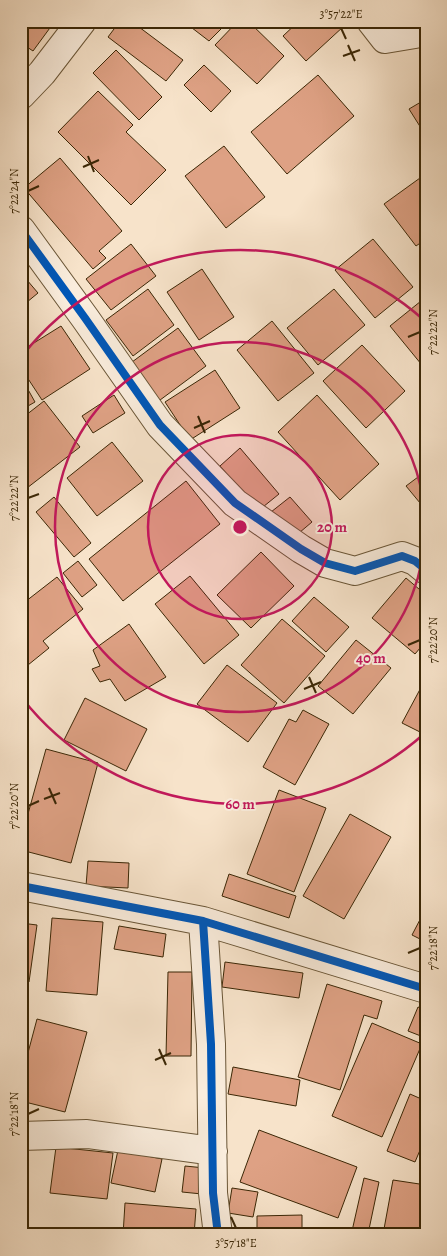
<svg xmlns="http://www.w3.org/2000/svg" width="447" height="1256" viewBox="0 0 447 1256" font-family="Alegreya,serif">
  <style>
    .building { fill: #dea184; stroke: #3b2706 }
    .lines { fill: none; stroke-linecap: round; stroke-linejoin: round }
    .minor-casing { stroke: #6a5637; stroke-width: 30 }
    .minor { stroke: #faeddd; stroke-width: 28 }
    .cycleway-casing { stroke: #faeddd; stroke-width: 11 }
    .cycleway { stroke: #0057b8; stroke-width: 8 }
    .ticks { fill: none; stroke: #3b2706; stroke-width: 2 }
    .ring { fill: none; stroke: #c2185b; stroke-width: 2.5 }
    .centre { fill: #c2185b; stroke: #faeddd; stroke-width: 2.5 }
    .ring-label { font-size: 15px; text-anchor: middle; font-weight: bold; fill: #c2185b; stroke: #faeddd; stroke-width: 4; stroke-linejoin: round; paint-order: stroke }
    .neatline { fill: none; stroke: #3b2706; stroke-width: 2 }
    .ticks-label { font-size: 12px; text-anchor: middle; fill: #3b2706 }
  </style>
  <rect width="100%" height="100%" fill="#f7e3ca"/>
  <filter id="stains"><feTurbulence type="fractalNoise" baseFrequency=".004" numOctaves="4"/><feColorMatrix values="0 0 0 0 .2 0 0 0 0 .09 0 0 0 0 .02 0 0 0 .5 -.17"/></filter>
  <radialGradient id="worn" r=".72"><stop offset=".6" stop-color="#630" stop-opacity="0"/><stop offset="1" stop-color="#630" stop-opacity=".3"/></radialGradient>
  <path class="building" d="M21 21H55L33 51 21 43Z
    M120 21H131L183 60 166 81 108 37Z
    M183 21H229L209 41Z
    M238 21H248L284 56 257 84 215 45Z
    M299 21H340L344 26 306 61 283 36Z
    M116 50 162 97 139 120 93 73Z
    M204 65 231 91 211 112 184 85Z
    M318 75 354 116 287 174 251 132Z
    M98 91 133 125 126 132 166 170 131 205 58 132Z
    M426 99V136L409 109Z
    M224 146 265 197 226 228 185 176Z
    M60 158 122 231 99 251 106 258 93 269 24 188Z
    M420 178 426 186V239L416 246 384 204Z
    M373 239 413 287 375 318 335 270Z
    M131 244 156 276 111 310 86 279Z
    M202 269 234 317 199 340 167 292Z
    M21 273 38 293 21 307Z
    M148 289 174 325 133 356 106 320Z
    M334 289 365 325 318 365 287 328Z
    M426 297V370L390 326Z
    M272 321 314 373 278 401 237 350Z
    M61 326 90 369 42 400 21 368V351Z
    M178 328 206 366 156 403 128 365Z
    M362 345 405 391 366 428 323 381Z
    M215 370 240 408 190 440 165 402Z
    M26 386 35 402 21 410V389Z
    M114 395 125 413 93 433 82 416Z
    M317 395 379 464 340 500 278 432Z
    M44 401 80 447 27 488 21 481V419Z
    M112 442 143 481 97 516 67 478Z
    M240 448 279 494 258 511 220 466Z
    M426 471V509H425L406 486Z
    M186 481 220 524 123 601 89 559Z
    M54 497 91 543 74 557 36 512Z
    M290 497 312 522 293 538 271 512Z
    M261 552 294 586 251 628 217 595Z
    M78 561 97 585 82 597 63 573Z
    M190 576 239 635 204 664 155 604Z
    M57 577 83 609 43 641 49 648 28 665 22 658 21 659V605Z
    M406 578 426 595V641L415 654 372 618Z
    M314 597 349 627 326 652 292 621Z
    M282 619 325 656 284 703 241 665Z
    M129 624 166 677 125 701 110 679 100 682 92 669 100 666 93 650Z
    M356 640 391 668 353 714 318 686Z
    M227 665 277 703 248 742 197 704Z
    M425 680H426V735L402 723Z
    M85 698 147 729 126 771 64 740Z
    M303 710 329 724 295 785 263 767 289 719 296 722Z
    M46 749 98 763 71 863 21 850V839Z
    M279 790 326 808 294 892 247 874Z
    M350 814 391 837 344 919 303 896Z
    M88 861 129 863 128 888 86 886Z
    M229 874 296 896 289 918 222 896Z
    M426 908V942L412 935Z
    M52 918 103 922 97 995 46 991Z
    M21 923 37 925 29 982 21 981Z
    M119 926 166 934 163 957 114 949Z
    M225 962 303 973 299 998 222 987Z
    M168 972H192L191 1056H166Z
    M327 984 382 1001 377 1019 364 1015 340 1090 298 1077Z
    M418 1007 426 1010V1038L408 1031Z
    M37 1019 87 1032 65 1112 21 1101V1079Z
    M372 1023 422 1044 382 1137 332 1116Z
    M233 1067 300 1080 296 1106 228 1094Z
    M410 1094 426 1101V1136L415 1162 387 1151Z
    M259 1130 357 1167 338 1218 240 1182Z
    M56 1147 113 1153 107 1199 50 1193Z
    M118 1150 162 1159 155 1192 111 1183Z
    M185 1166 205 1168 202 1194 182 1192Z
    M364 1178 379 1182 368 1234 352 1231Z
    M393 1180 426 1185V1235H416L384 1229Z
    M232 1188 258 1192 253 1217 228 1213Z
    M125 1203 196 1209 194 1235H123Z
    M302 1215V1235H257V1216Z"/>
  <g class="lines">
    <g class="minor-casing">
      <path id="minor" d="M371 21 385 39 415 34 426 28
        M21 95 42 73 82 21
        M21 230 85 318 160 425 235 503 301 549 325 563 355 571 402 556 415 561 426 570
        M21 886 203 921 426 989
        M203 921 211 1044 213 1193 218 1235
        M21 1136 87 1134 213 1151"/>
    </g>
    <use href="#minor" class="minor"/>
    <g class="cycleway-casing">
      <path id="cycleway" d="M21 230 85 318 160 425 235 503 301 549 325 563 355 571 402 556 415 561 426 570
        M21 886 203 921 426 989
        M203 921 211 1044 213 1193 218 1235"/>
    </g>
    <use href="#cycleway" class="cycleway"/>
  </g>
  <path class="ticks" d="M341 28 346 39M348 45 355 61M343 56 360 50M88 156 94 172M83 167 99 160M28 191 39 186M408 337 420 332M198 416 205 433M194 428 210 421M28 498 39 494M408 645 420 640M309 677 316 693M304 689 321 682M49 788 56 804M44 799 60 793M28 806 39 801M408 953 420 948M159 1049 166 1065M155 1060 171 1053M28 1114 39 1109M231 1217 236 1228"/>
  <circle cx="240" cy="527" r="92" fill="#c2185b" fill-opacity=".12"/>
  <g class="ring">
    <circle cx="240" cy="527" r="92"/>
    <circle cx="240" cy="527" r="185"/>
    <path d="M425 733A277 277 0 0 1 22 698M22 356A277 277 0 0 1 425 321"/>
  </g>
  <circle cx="240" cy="527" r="8" class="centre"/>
  <g class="ring-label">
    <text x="332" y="532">20 m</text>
    <text x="371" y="663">40 m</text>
    <text x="240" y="809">60 m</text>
  </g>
  <rect width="447" height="1256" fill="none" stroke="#f7e3ca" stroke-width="55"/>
  <rect x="28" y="28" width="392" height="1200" class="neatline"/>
  <g class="ticks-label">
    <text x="341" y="18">3°57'22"E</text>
    <text transform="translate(14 191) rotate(-90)" y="4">7°22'24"N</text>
    <text transform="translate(433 332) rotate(-90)" y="4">7°22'22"N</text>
    <text transform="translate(14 498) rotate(-90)" y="4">7°22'22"N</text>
    <text transform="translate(433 640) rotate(-90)" y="4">7°22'20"N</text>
    <text transform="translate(14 806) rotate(-90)" y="4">7°22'20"N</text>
    <text transform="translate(433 948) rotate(-90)" y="4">7°22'18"N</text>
    <text transform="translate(14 1114) rotate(-90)" y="4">7°22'18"N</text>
    <text x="236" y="1247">3°57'18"E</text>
  </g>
  <rect width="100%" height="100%" filter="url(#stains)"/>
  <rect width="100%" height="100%" fill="url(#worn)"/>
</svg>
